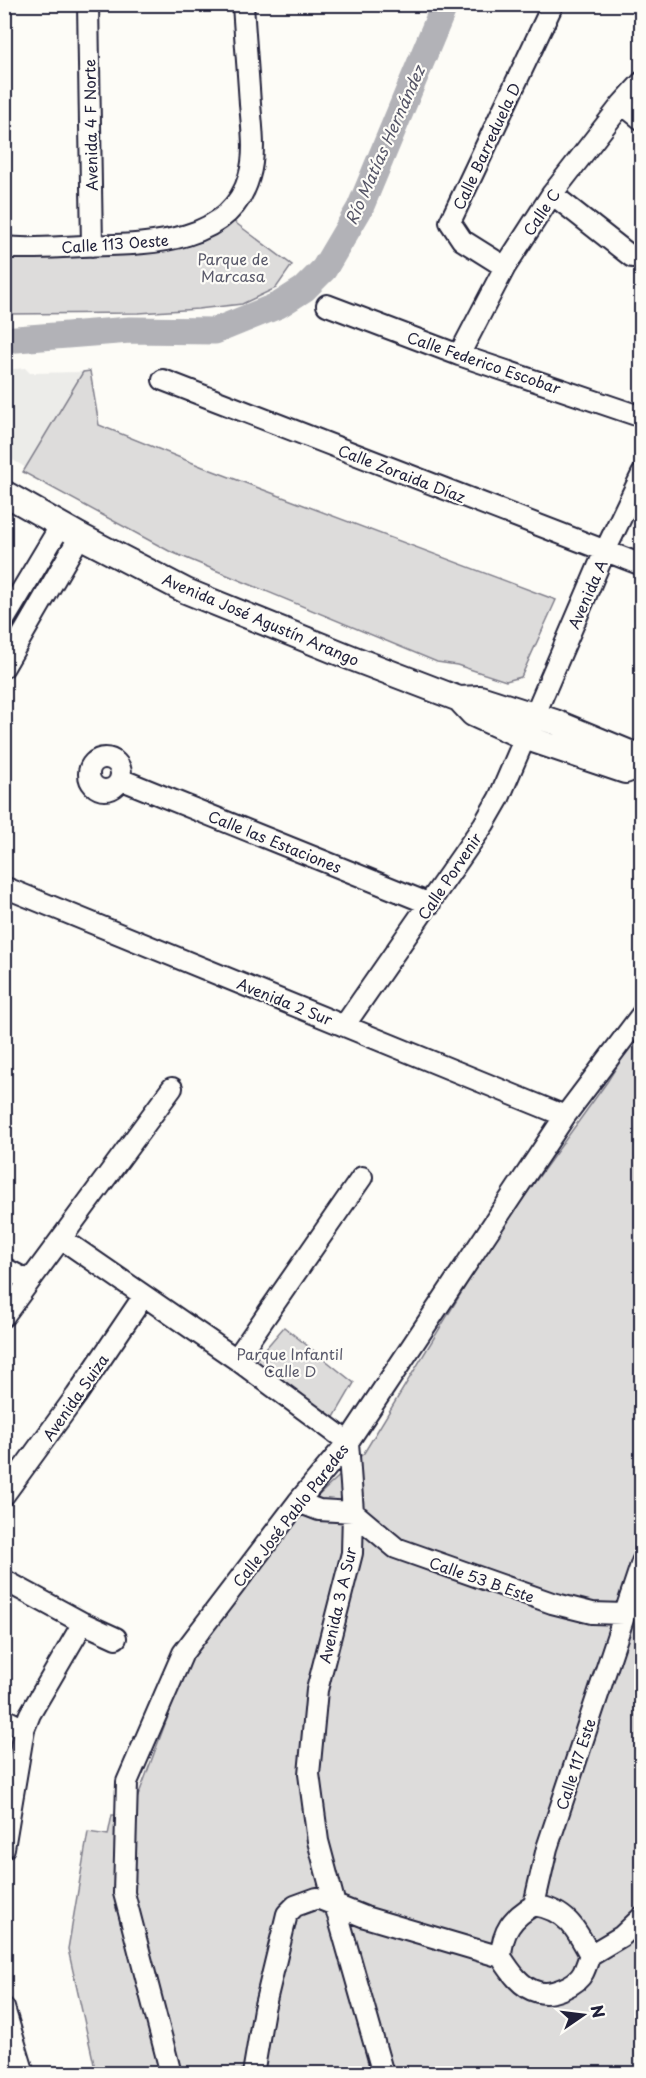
<svg xmlns="http://www.w3.org/2000/svg" width="646" height="2078" viewBox="0 0 646 2078" font-family="'Playpen Sans',sans-serif">
  <style>
    .built { fill: #ecece9 }
    .green { fill: #dddcdb; stroke: #807f8b; stroke-width: 1.5 }
    .lines { fill: none; stroke-linecap: round; stroke-linejoin: round }
    .river { stroke: #b2b2b7; stroke-width: 27 }
    .minor-casing { stroke: #22223b; stroke-width: 24 }
    .major-casing { stroke: #22223b; stroke-width: 28 }
    .minor { stroke: #fdfcf7; stroke-width: 20 }
    .major { stroke: #fdfcf7; stroke-width: 24 }
    .labels { text-anchor: middle; dominant-baseline: central; stroke-width: 4.5; stroke-linejoin: round; paint-order: stroke }
    .street-label { font-size: 15px; fill: #22223b; stroke: #fdfcf7 }
    .park-label { font-size: 15px; fill: #5a5a6b; stroke: #fdfcf7 }
    .water-label { font-size: 16px; font-style: italic; fill: #545466; stroke: #fdfcf7 }
  </style>
  <rect width="100%" height="100%" fill="#fdfcf7"/>
  <filter id="ink" filterUnits="userSpaceOnUse"><feTurbulence type="fractalNoise" baseFrequency=".0167" numOctaves="2"/><feDisplacementMap in="SourceGraphic" scale="12" xChannelSelector="R" yChannelSelector="G"/><feConvolveMatrix kernelMatrix="1 2 1 2 8 2 1 2 1" color-interpolation-filters="sRGB"/></filter>
  <g filter="url(#ink)">
    <path class="built" d="M25 368 30 373 83 372 26 468 5 455V370Z"/>
    <path class="green" d="M233 221 292 265 276 288 242 304 198 309 139 313 5 314V255L64 257 140 253 168 249 201 242Z
      M90 371 99 425 203 467 556 600 521 677 506 681 457 665 437 662 169 551 23 472 83 372Z
      M641 1028V2073H96L68 1949 88 1832 108 1835 112 1815H131L189 1660 290 1522 364 1453 494 1239 607 1082Z
      M284 1327 354 1383 333 1419 253 1363Z"/>
    <g class="lines">
      <path class="river" d="M4 340 130 330 215 331 279 305 304 289 324 269 360 208 445 4"/>
      <g class="minor-casing">
        <path id="minor" d="M88 4 92 246
          M622 104 642 120
          M552 194 632 257
          M4 247C30 250 56 247 82 246 141 244 229 247 249 177 256 154 252 128 250 104 248 71 245 38 243 4
          M505 267 462 240 450 222 553 4
          M327 305 459 355 642 417
          M459 355 505 267 552 194 622 104 642 82
          M163 380 642 565
          M4 620 61 525
          M4 667 80 536
          M89 774a16 16 0 1 1 32 0a16 16 0 1 1-32 0Z
          M120 779 430 904
          M4 887 565 1116
          M344 1026 484 824 499 798 605 551 642 474
          M62 1239 236 1359 348 1442 353 1512 352 1553 317 1690 309 1774 318 1841 335 1905 365 1917 501 1957
          M4 1268 29 1281
          M4 1316 172 1088
          M236 1359 362 1177
          M4 1495 76 1396 143 1297
          M298 1502 319 1510 353 1512 396 1548 552 1603 592 1613 624 1614
          M4 1580 83 1623 116 1638
          M4 1719 24 1729
          M4 1848 24 1729 30 1714 83 1623
          M534 1905C566 1910 576 1928 590 1955
          M501 1957C502 1931 512 1918 534 1905L547 1848 642 1562
          M501 1957C510 1971 521 1988 538 1992 552 1996 577 1985 583 1973 586 1967 588 1960 590 1955L622 1936 642 1917
          M4 2008 24 2074
          M171 2074 124 1893 127 1782 183 1653 298 1502 348 1442 565 1116 642 1014
          M253 2074 264 2009 287 1914 295 1906 317 1898 335 1905 383 2074"/>
      </g>
      <g class="major-casing">
        <path id="major" d="M4 493 80 536 186 591 352 658 459 699 480 698 555 722 630 753 642 766
          M459 699 473 714 524 737 625 771 640 765"/>
      </g>
      <use href="#minor" class="minor"/>
      <use href="#major" class="major"/>
    </g>
  </g>
  <g class="labels">
    <g class="street-label">
      <text transform="translate(90 125) rotate(-91)">Avenida 4 F Norte</text>
      <text transform="translate(486 146) rotate(-65)">Calle Barreduela D</text>
      <text transform="translate(541 212) rotate(-56)">Calle C</text>
      <text transform="translate(115 243) rotate(-4)">Calle 113 Oeste</text>
      <text transform="translate(484 362) rotate(19)">Calle Federico Escobar</text>
      <text transform="translate(402 473) rotate(21)">Calle Zoraida Díaz</text>
      <text transform="translate(587 594) rotate(-66)">Avenida A</text>
      <text transform="translate(261 619) rotate(23)">Avenida José Agustín Arango</text>
      <text transform="translate(275 841) rotate(22)">Calle las Estaciones</text>
      <text transform="translate(449 876) rotate(-56)">Calle Porvenir</text>
      <text transform="translate(285 1001) rotate(22)">Avenida 2 Sur</text>
      <text transform="translate(75 1397) rotate(-55)">Avenida Suiza</text>
      <text transform="translate(290 1515) rotate(-52)">Calle José Pablo Paredes</text>
      <text transform="translate(482 1579) rotate(19)">Calle 53 B Este</text>
      <text transform="translate(337 1605) rotate(-77)">Avenida 3 A Sur</text>
      <text transform="translate(575 1764) rotate(-72)">Calle 117 Este</text>
    </g>
    <g class="park-label">
      <text x="233" y="258">Parque de<tspan x="233" dy="17">Marcasa</tspan></text>
      <text x="290" y="1353">Parque Infantil<tspan x="290" dy="17">Calle D</tspan></text>
    </g>
    <g class="water-label">
      <text transform="translate(384 145) rotate(-66)">Río Matías Hernández</text>
    </g>
  </g>
  <rect width="646" height="2078" fill="none" stroke="#fdfcf7" stroke-width="24"/>
  <rect x="12" y="12" width="622" height="2054" fill="none" stroke="#22223b" stroke-width="2" filter="url(#ink)"/>
  <g transform="translate(583 2015) rotate(76)" stroke="#fdfcf7" stroke-width="4.5" paint-order="stroke">
  <path d="M0-4.5L10 22L0 15L-10 22Z" fill="#22223b"/>
  <text y="-9" font-size="16" font-weight="bold" text-anchor="middle" fill="#22223b">N</text>
  </g>
</svg>
